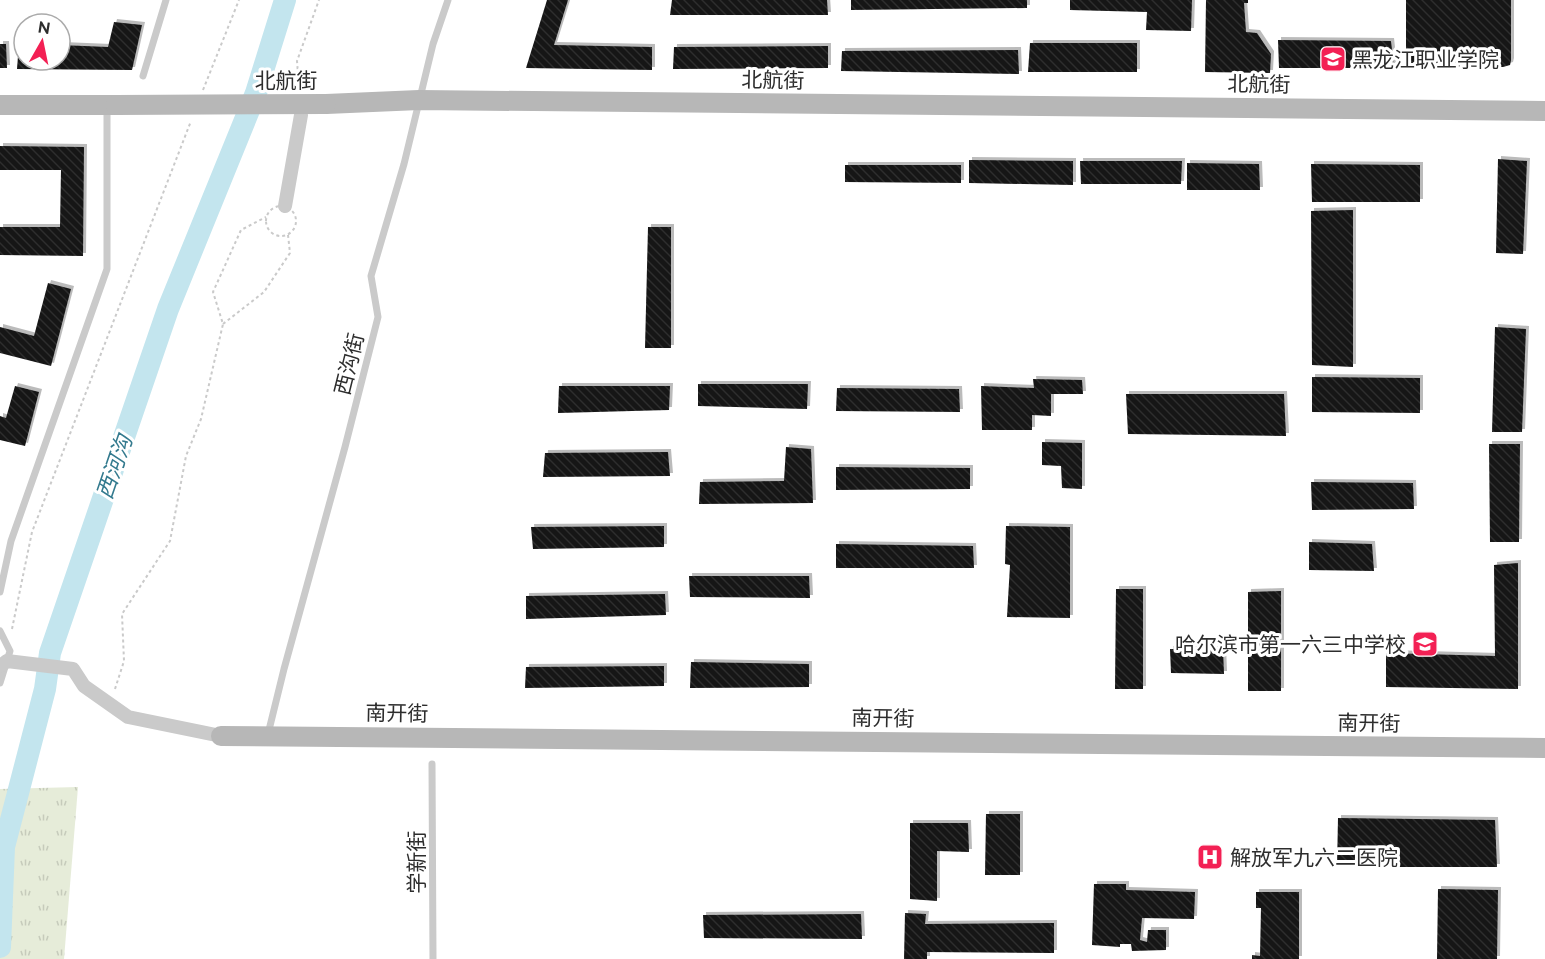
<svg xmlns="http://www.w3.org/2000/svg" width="1545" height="959" viewBox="0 0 1545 959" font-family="Raleway,'Noto Sans SC',sans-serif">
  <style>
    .park { fill: url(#park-tufts) }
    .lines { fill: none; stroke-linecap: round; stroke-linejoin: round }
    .river { stroke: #c3e5ee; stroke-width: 22 }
    .building { fill: url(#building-back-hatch); filter: url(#shadow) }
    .path { stroke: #cacaca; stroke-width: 2; stroke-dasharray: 3 3; stroke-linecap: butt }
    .lane { stroke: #cacaca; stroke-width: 7 }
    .street { stroke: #cacaca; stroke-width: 14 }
    .secondary { stroke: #b7b7b7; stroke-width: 20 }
    .secondary-bridge { stroke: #b7b7b7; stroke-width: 20 }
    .labels { text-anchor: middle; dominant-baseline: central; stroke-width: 6; stroke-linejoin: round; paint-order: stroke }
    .poi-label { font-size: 21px; fill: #2d2d2d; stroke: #fff; text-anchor: start }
    .street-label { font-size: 21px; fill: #2d2d2d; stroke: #fff }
    .water-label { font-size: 22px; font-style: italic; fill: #337a8e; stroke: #fff }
  </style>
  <defs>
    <pattern id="park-tufts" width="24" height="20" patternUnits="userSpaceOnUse" patternTransform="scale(1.5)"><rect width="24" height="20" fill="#e6ecd9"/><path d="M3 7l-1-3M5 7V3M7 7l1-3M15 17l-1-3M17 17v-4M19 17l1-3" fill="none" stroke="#c6cbbb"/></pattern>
    <pattern id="building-back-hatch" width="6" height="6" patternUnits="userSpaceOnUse" patternTransform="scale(1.5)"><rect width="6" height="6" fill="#141414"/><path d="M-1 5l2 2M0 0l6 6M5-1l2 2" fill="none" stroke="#2e2e2e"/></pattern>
    <filter id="shadow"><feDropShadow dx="3" dy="-3" stdDeviation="0" flood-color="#0004"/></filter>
  </defs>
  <rect width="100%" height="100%" fill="#fff"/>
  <path class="park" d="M78 787 64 959H0V789Z"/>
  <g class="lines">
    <path class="river" d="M0 947 4 847 45 689 50 653 168 309 256 93 285 0"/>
  </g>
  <path class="building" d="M547 0H568L554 45 652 47V70L526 68Z
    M672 0H827L828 15H670Z
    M851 0H1027V8L851 10Z
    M1070 0H1192L1191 31 1146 30 1147 12 1070 10Z
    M1206 0H1248V3H1244L1246 32 1257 33 1271 54 1270 73 1205 72Z
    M1406 0H1511V61L1510 65 1503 67 1406 66Z
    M114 22 142 25 132 70 17 69 19 43H24V60H60V45L108 47Z
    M1278 40 1391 41 1394 68H1279Z
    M1030 43H1137V72H1028Z
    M0 44H6L7 68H0Z
    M828 46V68L673 69 674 47Z
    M1018 50 1019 74 841 71 842 51Z
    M0 146 84 147 83 256 0 255V227H60L61 170H0Z
    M1498 159 1527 161 1523 254 1496 253Z
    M969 160 1073 161V185L969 183Z
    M1080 161H1182L1181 184H1081Z
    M1187 163 1259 164 1260 190H1187Z
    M1311 164 1420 165V202H1312Z
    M845 165H961V183L845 182Z
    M1353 210V367L1312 365 1311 211Z
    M648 227H671V348H645Z
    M48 283 71 289 51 366 0 353V327L34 336Z
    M1495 327 1526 329 1522 432H1492Z
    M1312 377 1420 378V413L1312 412Z
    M1033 379 1082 380 1083 394H1051V416L1032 415V430H982L981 386 1034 388Z
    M698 384H808L807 409 698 406Z
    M15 386 39 392 25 446 0 440V416L6 418Z
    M559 386H670L669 410 558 413Z
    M837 388 959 389 960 412 836 411Z
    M1126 394H1284L1286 436 1128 434Z
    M1042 442 1082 443V489L1062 488 1061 466 1042 465Z
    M1489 444H1520L1519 542H1490Z
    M786 447 811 449 813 503 699 504 700 482 784 481Z
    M668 452 670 476 543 477 545 453Z
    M836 467 970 468V489L836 490Z
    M1311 482 1413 483 1414 509 1312 510Z
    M664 526V547L533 549 531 527Z
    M1006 526 1070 527V618L1007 617 1010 565 1005 564Z
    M1309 542 1372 544 1374 571 1309 570Z
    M836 544 973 546 974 568H836Z
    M1518 563V689L1386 687V653L1495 656 1494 565Z
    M689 576H809L810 598 690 597Z
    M1116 589H1143V689H1115Z
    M1281 591V691H1248V592Z
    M665 594 666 615 526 619V596Z
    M1170 649H1223L1224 674 1171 673Z
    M691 662 809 664V687L690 688Z
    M664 666V686L525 688 526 667Z
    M986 814H1020V875H985Z
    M1338 818 1495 820 1497 867H1337Z
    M910 823H968L969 852 937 851V901L910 899Z
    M1094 884H1126V890L1195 892 1194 919 1142 918 1140 940 1147 942 1148 930H1166V950L1132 951 1131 944H1120V947L1092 945Z
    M1438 889 1498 890 1497 959H1437Z
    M1256 892H1299V959H1252V955L1260 956 1261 908H1256Z
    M905 913 926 914 925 924 1054 923V953L927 952V959H904Z
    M861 914 862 939 704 938 703 915Z"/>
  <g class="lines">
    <path class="path" d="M299 87 297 61 319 0
      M203 90 239 0
      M266 221a15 15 0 1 1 30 0a15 15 0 1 1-30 0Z
      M223 324 264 292 290 253 288 235
      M12 629 32 532 191 121
      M115 689 124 661 122 614 170 541 186 456 201 419 223 324 213 292 241 230 266 217"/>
    <path class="lane" d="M143 76 166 0
      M0 592 11 541 107 269V108
      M0 631 10 651 0 683
      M268 734 284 669 345 447 378 317 371 276 404 164 433 44 448 0
      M432 764 433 959"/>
    <path class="street" d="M285 206 301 115
      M0 666 7 661 73 669 84 686 128 717 221 736"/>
    <path class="secondary" d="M326 104 419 100 1545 111
      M0 105H116
      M221 736 1545 748"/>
    <path class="secondary-bridge" d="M116 105 326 104"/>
  </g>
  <defs>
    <g id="university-square" transform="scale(1.35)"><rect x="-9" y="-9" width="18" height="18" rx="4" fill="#f32054" stroke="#fff"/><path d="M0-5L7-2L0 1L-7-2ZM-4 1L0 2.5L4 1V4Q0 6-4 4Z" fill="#fff"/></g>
    <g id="school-square" transform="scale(1.35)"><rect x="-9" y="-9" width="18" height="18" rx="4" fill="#f32054" stroke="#fff"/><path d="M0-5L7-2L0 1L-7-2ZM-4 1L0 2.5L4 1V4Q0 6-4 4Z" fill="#fff"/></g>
    <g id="hospital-square" transform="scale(1.35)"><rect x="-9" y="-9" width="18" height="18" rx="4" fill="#f32054" stroke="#fff"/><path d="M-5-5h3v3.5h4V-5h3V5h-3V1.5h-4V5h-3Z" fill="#fff"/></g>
  </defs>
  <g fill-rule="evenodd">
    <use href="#university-square" x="1333" y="59"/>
    <use href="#school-square" x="1425" y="644"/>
    <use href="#hospital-square" x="1210" y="857"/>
  </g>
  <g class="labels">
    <g class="poi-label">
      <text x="1352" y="59">黑龙江职业学院</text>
      <text x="1406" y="644" text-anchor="end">哈尔滨市第一六三中学校</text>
      <text x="1230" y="857">解放军九六二医院</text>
    </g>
    <g class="street-label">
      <text x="286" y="80">北航街</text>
      <text transform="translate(773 80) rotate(1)">北航街</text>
      <text transform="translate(1259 84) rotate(1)">北航街</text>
      <text transform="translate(349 364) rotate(-76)">西沟街</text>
      <text transform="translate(397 713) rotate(1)">南开街</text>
      <text transform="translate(883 718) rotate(1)">南开街</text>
      <text transform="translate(1369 723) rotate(1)">南开街</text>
      <text transform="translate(416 862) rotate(-90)">学新街</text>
    </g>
    <g class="water-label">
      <text transform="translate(114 467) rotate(-71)">西河沟</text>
    </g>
  </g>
  <g transform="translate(42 42) rotate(9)"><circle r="28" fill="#ffffff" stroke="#ababab" stroke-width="1.5"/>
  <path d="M0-4.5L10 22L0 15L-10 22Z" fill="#f32054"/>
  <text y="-9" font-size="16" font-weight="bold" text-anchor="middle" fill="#2d2d2d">N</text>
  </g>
</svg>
